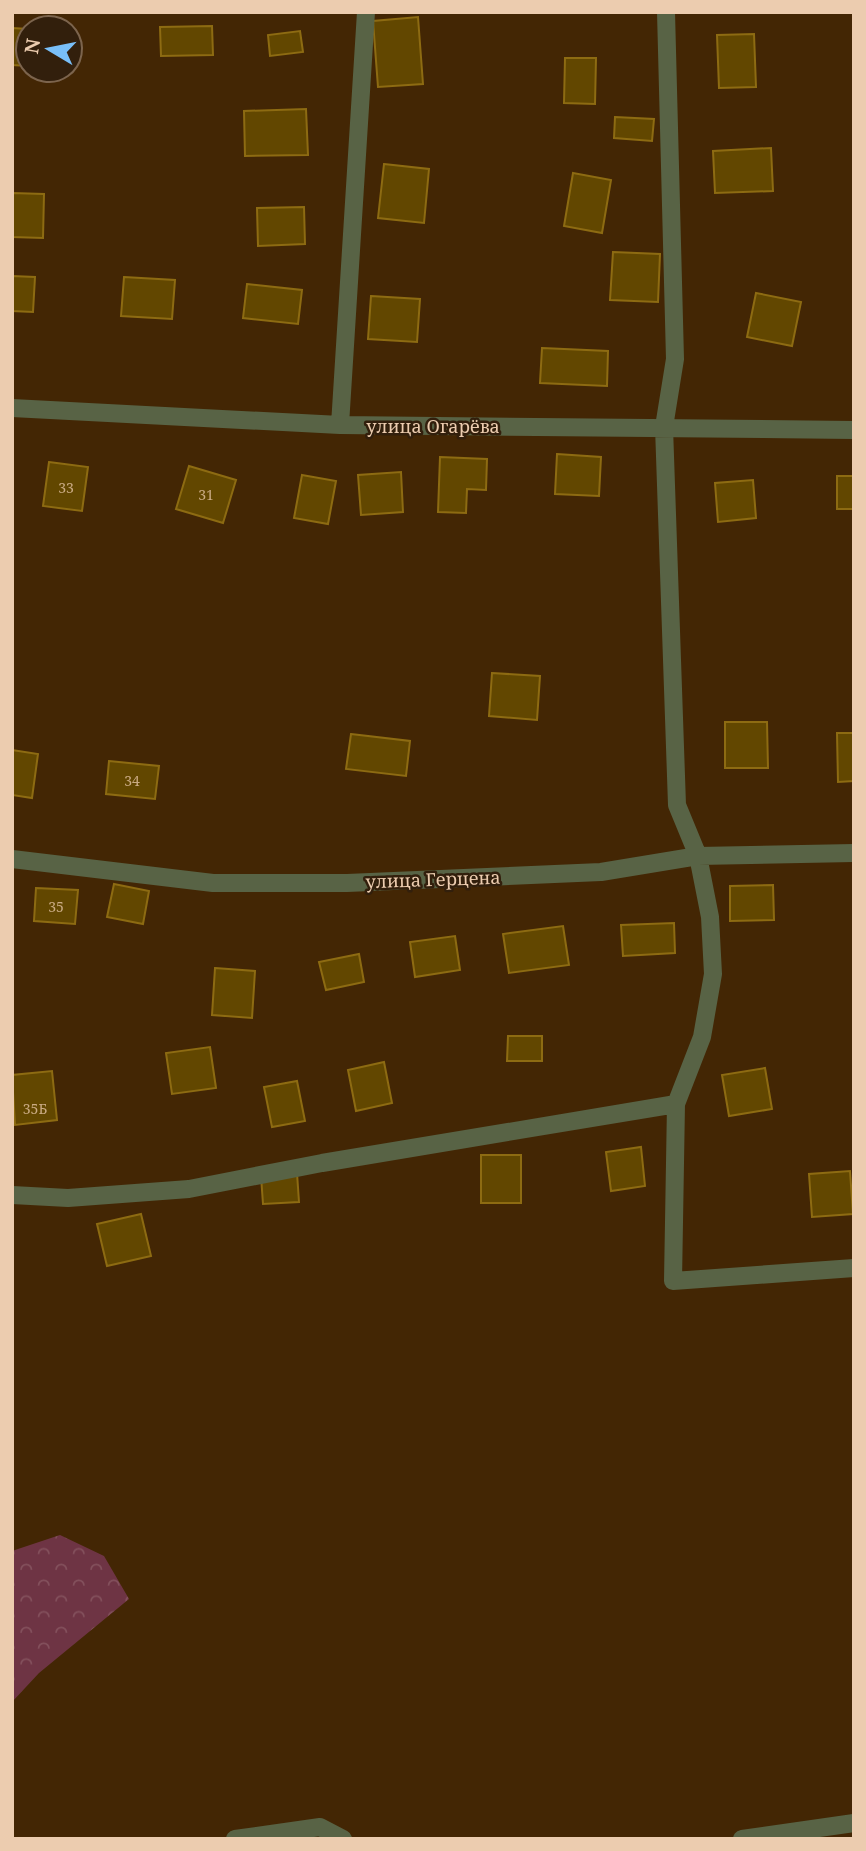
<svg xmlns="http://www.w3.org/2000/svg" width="866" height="1851" viewBox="0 0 866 1851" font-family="'Noto Serif',serif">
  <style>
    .forest { fill: url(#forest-crowns) }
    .building { fill: #624700; stroke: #8d6b12; stroke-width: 2 }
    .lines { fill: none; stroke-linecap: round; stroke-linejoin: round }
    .minor { stroke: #586345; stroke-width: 18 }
    .labels { text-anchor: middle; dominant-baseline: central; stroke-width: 5; stroke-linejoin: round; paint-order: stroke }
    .number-label { font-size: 14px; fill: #caab83 }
    .street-label { font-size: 18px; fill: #ecccaf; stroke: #321f0c }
  </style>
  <defs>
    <pattern id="forest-crowns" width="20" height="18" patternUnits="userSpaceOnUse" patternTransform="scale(1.75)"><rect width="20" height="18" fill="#6e3444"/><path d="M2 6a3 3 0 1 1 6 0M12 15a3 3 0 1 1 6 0" fill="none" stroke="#83505c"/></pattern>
  </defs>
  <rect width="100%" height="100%" fill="#432604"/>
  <path class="forest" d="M60 1535 104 1556 129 1599 39 1673 12 1702V1551Z"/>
  <path class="building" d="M418 17 423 84 378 87 373 21Z
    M212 26 213 55 161 56 160 27Z
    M12 28 28 29V66L12 65Z
    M300 31 303 52 270 56 268 35Z
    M754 34 756 87 719 88 717 35Z
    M565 58H596L595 104 564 103Z
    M306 109 308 155 245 156 244 111Z
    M615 117 654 119 652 141 614 138Z
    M771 148 773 191 715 193 713 151Z
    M384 164 429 169 424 223 378 218Z
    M573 173 611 180 602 233 564 226Z
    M12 193 44 194 43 238 12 237Z
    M304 207 305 244 258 246 257 208Z
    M613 252 660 254 658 302 610 300Z
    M12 276 35 277 33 312 12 311Z
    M124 277 175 280 172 319 121 316Z
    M247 284 302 290 298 324 243 318Z
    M756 293 801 302 792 346 747 337Z
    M371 296 420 299 417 342 368 339Z
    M542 348 608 351 607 386 540 383Z
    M557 454 601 457 599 496 555 494Z
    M440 457 487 459 486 490 467 489 466 513 438 512Z
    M49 462 88 467 82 511 43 506Z
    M189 466 236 480 223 523 176 509Z
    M401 472 403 512 361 515 358 475Z
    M302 475 336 481 328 524 294 518Z
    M837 476H854V509H837Z
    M753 480 756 518 718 522 715 483Z
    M492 673 540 676 537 720 489 716Z
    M725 722H767L768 768H725Z
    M837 733H854V781L838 782Z
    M351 734 410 741 406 776 346 769Z
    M12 750 38 754 32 798 12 795Z
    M109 761 159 766 155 799 106 794Z
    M114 884 149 891 143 924 107 917Z
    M773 885 774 920 730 921V886Z
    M36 888 78 890 75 924 34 921Z
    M674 923 675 953 623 956 621 925Z
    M563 926 569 965 509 973 503 934Z
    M455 936 460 970 415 977 410 942Z
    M359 954 364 982 326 990 319 962Z
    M215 968 255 971 252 1018 212 1015Z
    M508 1036H542V1061H507Z
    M210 1047 216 1088 172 1094 166 1053Z
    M384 1062 392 1103 356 1111 348 1070Z
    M765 1068 772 1109 729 1116 722 1075Z
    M52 1071 57 1120 15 1125 12 1075Z
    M297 1081 305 1121 272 1127 264 1087Z
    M641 1147 645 1186 611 1191 606 1152Z
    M481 1155H521V1203H481Z
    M850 1171 853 1214 812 1217 809 1174Z
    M297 1173 299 1202 263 1204 261 1176Z
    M141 1214 151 1256 107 1266 97 1224Z"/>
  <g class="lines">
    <path class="minor" d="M666 12 675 359 664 427 677 805 698 856 710 917 713 974 702 1037 676 1104 673 1281 854 1268
      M12 408 340 425 854 430
      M340 425 366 12
      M12 859 213 883H347L601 872 698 856 854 853
      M12 1195 68 1198 189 1189 322 1163 676 1104
      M235 1839 320 1827 343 1839
      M742 1839 854 1823"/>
  </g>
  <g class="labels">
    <g class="number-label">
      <text x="66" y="487">33</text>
      <text x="206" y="494">31</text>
      <text x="132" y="780">34</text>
      <text x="56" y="906">35</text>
      <text x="35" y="1108">35Б</text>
    </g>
    <g class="street-label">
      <text x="433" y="426">улица Огарёва</text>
      <text transform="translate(433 879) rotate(-2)">улица Герцена</text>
    </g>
  </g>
  <rect width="866" height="1851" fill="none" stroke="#ecccaf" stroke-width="28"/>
  <g transform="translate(49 49) rotate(280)"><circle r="33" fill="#321f0c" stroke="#7c644d" stroke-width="2"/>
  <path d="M0-5L12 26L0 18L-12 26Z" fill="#79bff8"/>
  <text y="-10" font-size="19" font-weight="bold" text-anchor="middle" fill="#ecccaf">N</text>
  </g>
</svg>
